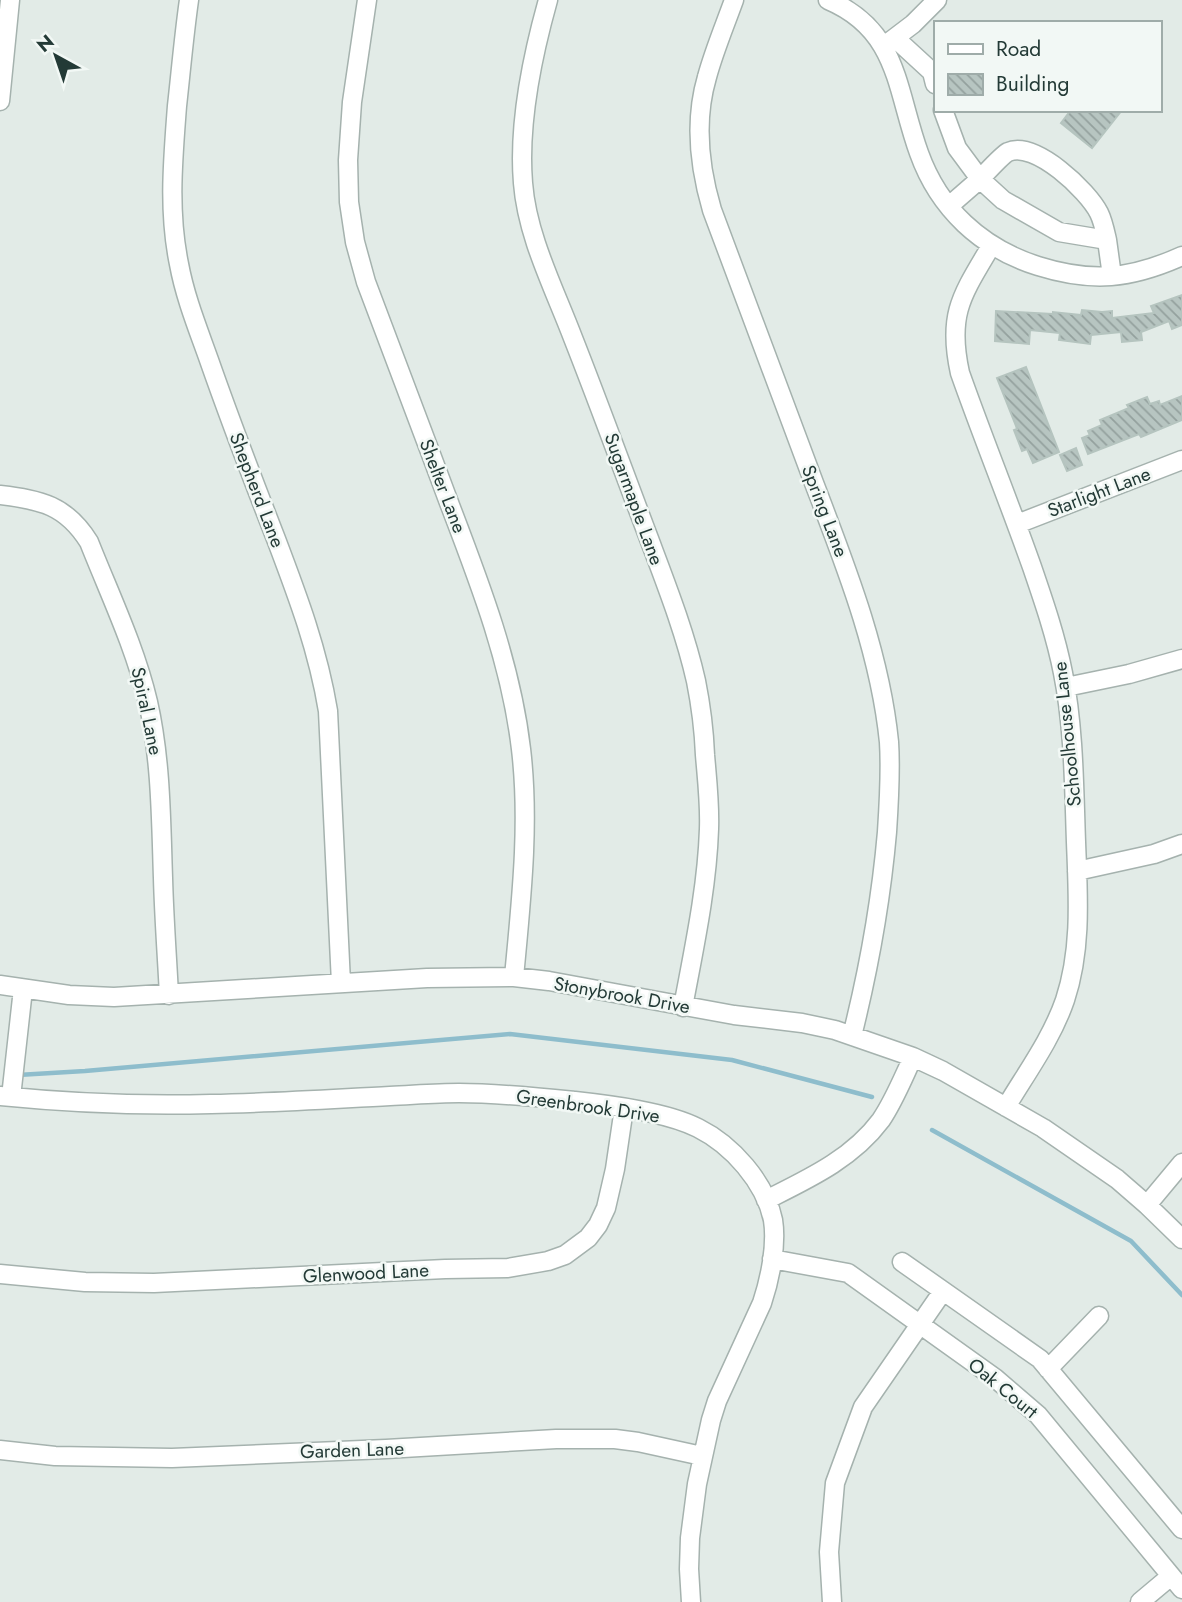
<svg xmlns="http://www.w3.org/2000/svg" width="1182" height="1602" viewBox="0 0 1182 1602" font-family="Jost,sans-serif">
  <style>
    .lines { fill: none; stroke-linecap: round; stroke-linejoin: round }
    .stream { stroke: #8ebdcc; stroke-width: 4.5 }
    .building { fill: url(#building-back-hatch); stroke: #b5c4bf; stroke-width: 2 }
    .minor-casing { stroke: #a5b2ae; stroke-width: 21 }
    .minor { stroke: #fff; stroke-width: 18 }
    .labels { text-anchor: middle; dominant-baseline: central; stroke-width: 5; stroke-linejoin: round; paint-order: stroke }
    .street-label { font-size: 19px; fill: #233a36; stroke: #f2f8f5 }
  </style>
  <defs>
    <pattern id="building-back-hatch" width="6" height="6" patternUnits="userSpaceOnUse" patternTransform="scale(1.75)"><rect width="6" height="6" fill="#b7c5c1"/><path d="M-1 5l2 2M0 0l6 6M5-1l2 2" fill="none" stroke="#94a19e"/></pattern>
  </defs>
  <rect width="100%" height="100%" fill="#e2ebe7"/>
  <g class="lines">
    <path class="stream" d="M18 1075 85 1071 510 1034 732 1060 872 1097
      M932 1130 1131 1241 1182 1295"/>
  </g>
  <path class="building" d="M1071 110H1122L1092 148 1061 123Z
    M1182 295V325L1172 329 1169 321 1141 332 1142 340 1122 342 1121 332 1091 335 1090 344 1059 340 1060 333 1030 330 1029 344 995 341 996 311 1053 314V312L1081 315 1082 310 1102 312 1112 311V318L1154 313 1151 306Z
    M1026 367 1059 452 1033 463 1027 449 1022 451 1014 430 1017 429 1016 426 997 378Z
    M1182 396V420L1141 437 1139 434 1088 454 1082 438 1090 435 1088 431 1102 425 1100 420 1129 408 1127 405 1147 397 1150 404 1159 401 1160 405Z
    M1076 448 1082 465 1067 471 1060 455Z"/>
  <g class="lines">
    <g class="minor-casing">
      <path id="minor" d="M189 0C184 35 181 70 177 106 173 159 168 211 179 264 185 297 198 329 209 360 230 420 253 480 276 539 298 597 318 650 328 711L341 983
        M367 0 352 102 348 160 349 202 355 242 366 282C393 354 421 427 448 500 479 581 511 663 521 749 530 824 521 902 514 977
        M548 0C532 57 518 123 523 183 527 236 554 288 573 338 599 404 623 470 648 536 666 584 685 632 696 681 701 706 704 730 705 755 707 779 710 804 709 829 707 889 694 948 683 1007
        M734 0C725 25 714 51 707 77 694 121 699 166 712 210 746 301 780 392 814 483 846 567 880 652 889 742 891 772 889 802 887 832 881 901 869 968 852 1036
        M828 0C899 30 896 90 919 153 939 209 981 248 1038 266 1092 283 1131 279 1182 256
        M895 38 932 72 935 84
        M884 46 913 24 937 0
        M0 101 10 0
        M943 110 957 148 980 179 949 206
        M1107 240C1105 231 1103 221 1099 213 1088 191 1035 140 1008 152 1002 155 986 173 980 179L1003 200 1059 232 1107 240 1112 276
        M991 246C962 295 947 314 960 373 983 438 1009 502 1032 567 1044 602 1056 637 1063 673 1074 728 1074 787 1076 842 1078 895 1082 949 1065 1000 1052 1038 1027 1072 1006 1107
        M0 495C41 500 66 505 89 542 110 595 135 647 148 702 161 760 161 819 163 878 164 917 167 956 169 995
        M1017 524 1182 460
        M1066 687 1129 674 1182 659
        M1077 871 1154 854 1182 844
        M0 985 69 995 114 997 427 978 514 977 549 981 734 1015 802 1023 835 1030 913 1057 943 1071 1043 1128 1117 1179 1147 1205 1182 1239
        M0 1096C70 1103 140 1106 211 1104 271 1103 331 1099 390 1096 413 1095 436 1093 459 1093 498 1093 536 1097 575 1101 611 1105 667 1112 698 1128 732 1145 765 1182 773 1220 777 1245 770 1279 762 1303L717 1401 711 1420 697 1484 690 1538 689 1569 691 1602
        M11 1097 23 989
        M766 1200C808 1179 852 1159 881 1120 894 1101 903 1078 913 1057
        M1147 1205 1182 1163
        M772 1259 848 1273 995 1378 1038 1415 1182 1589
        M902 1262 1040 1359 1182 1529
        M0 1274 85 1282 154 1283 445 1269 508 1268 548 1261 565 1255 588 1238 598 1225 606 1208 615 1169 624 1108
        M1048 1369 1099 1316
        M0 1450 55 1456 172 1458 386 1449 556 1439H615L638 1442 702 1456
        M832 1602 829 1552 835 1483 863 1407 943 1291
        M1140 1602 1171 1576"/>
    </g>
    <use href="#minor" class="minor"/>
  </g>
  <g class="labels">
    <g class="street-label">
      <text transform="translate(443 486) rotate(69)">Shelter Lane</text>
      <text transform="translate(257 490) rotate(69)">Shepherd Lane</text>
      <text transform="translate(1099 492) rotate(-21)">Starlight Lane</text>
      <text transform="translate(634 499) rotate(70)">Sugarmaple Lane</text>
      <text transform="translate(825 511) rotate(69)">Spring Lane</text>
      <text transform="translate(147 711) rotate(78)">Spiral Lane</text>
      <text transform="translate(1067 734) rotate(-96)">Schoolhouse Lane</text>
      <text transform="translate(622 995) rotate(10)">Stonybrook Drive</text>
      <text transform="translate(588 1106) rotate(8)">Greenbrook Drive</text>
      <text transform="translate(366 1273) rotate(-3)">Glenwood Lane</text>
      <text transform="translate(1003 1388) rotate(39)">Oak Court</text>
      <text transform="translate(352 1450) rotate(-2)">Garden Lane</text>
    </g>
  </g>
  <rect x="934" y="21" width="228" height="91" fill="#f2f8f5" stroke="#9faca9" stroke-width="2"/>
  <rect x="948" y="44" width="35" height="10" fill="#ffffff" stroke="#9faca9" stroke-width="2"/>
  <text x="996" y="56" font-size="21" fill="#233a36">Road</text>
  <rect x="948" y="74" width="35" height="21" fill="url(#building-back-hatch)" stroke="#9faca9" stroke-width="2"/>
  <text x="996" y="91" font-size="21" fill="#233a36">Building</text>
  <g transform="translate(56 56) rotate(320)" stroke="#f2f8f5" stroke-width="5" paint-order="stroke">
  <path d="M0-5L12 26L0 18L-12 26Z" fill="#233a36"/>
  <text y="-10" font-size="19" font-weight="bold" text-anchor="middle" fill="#233a36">N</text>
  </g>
</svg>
